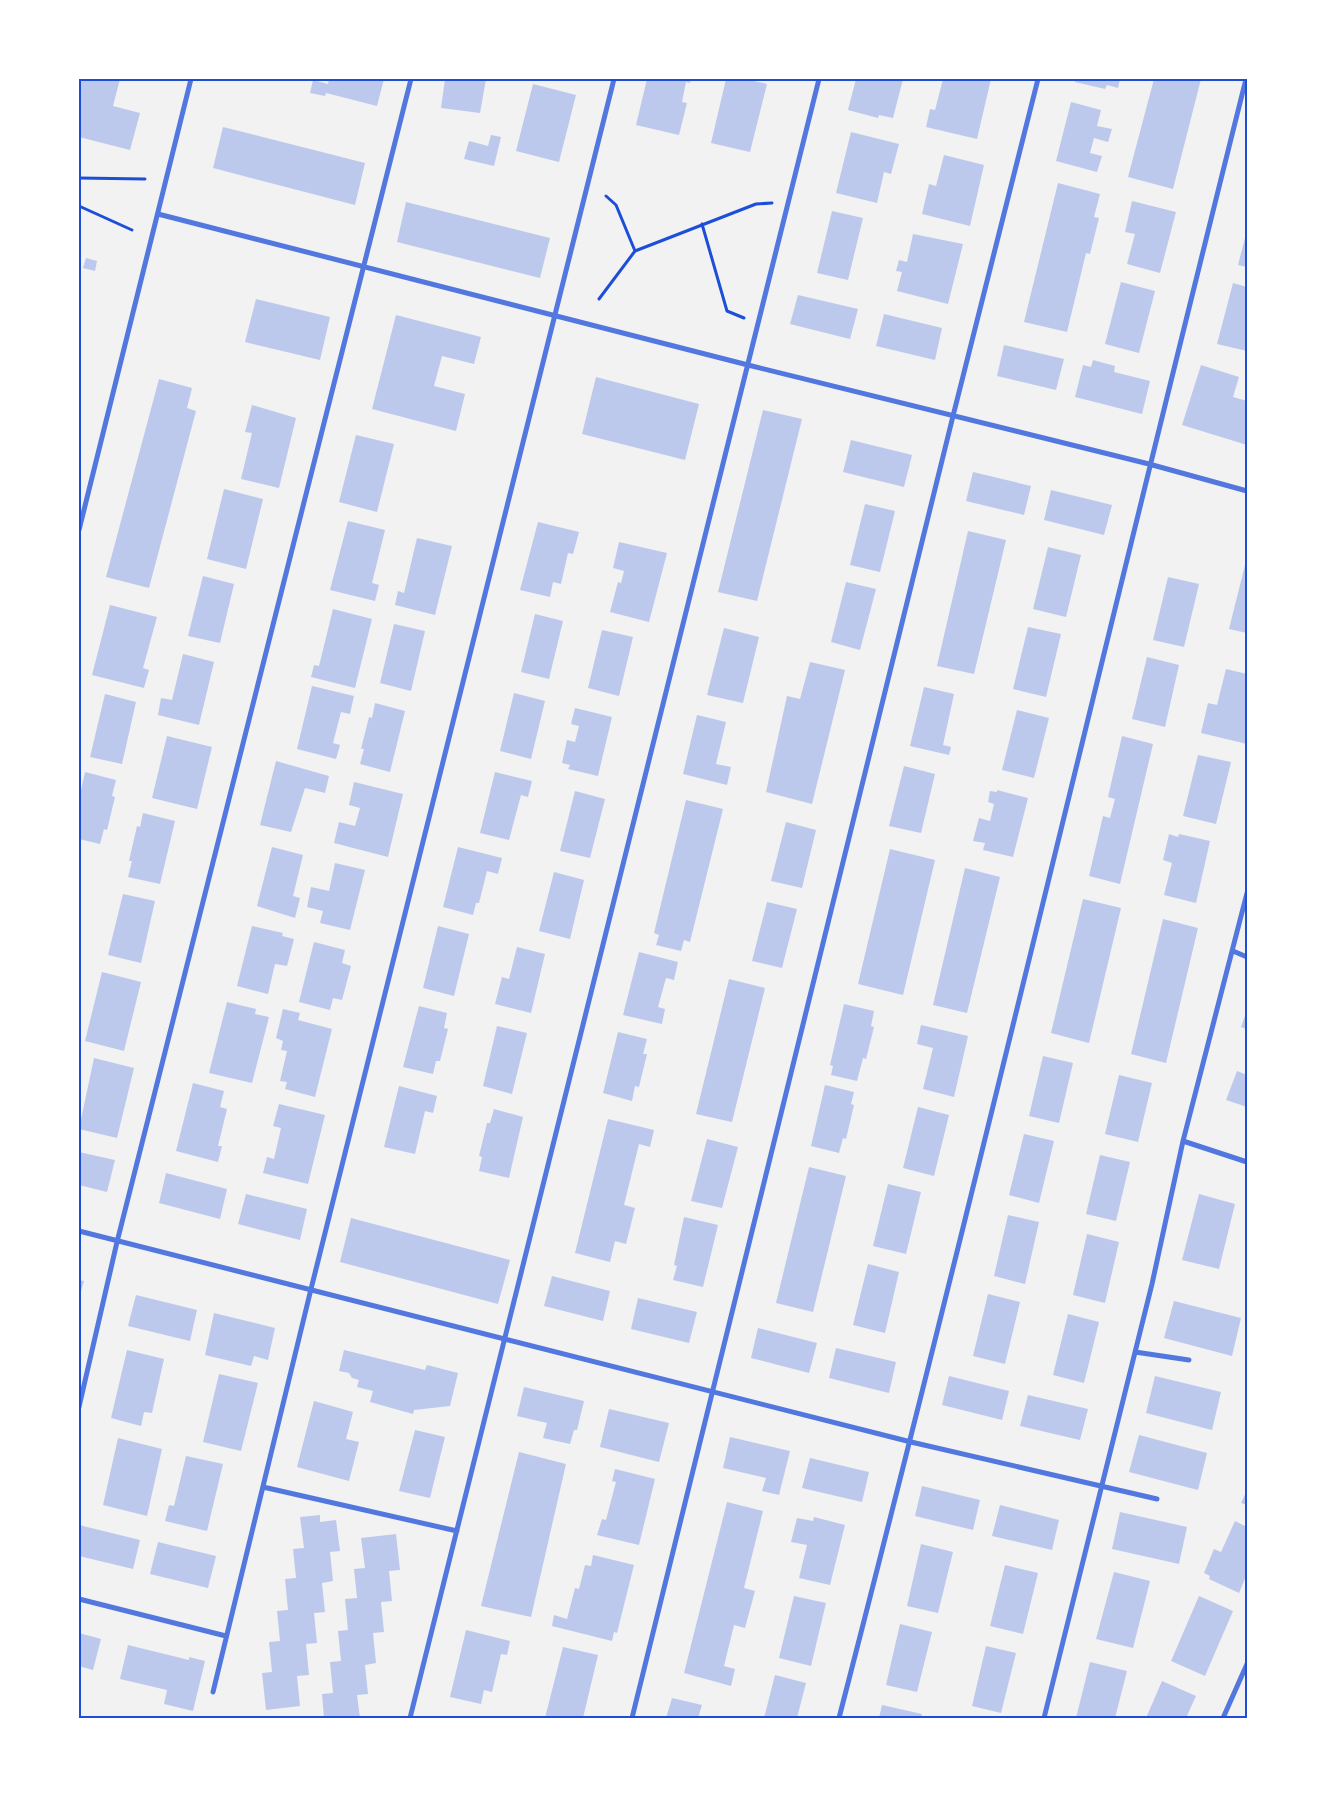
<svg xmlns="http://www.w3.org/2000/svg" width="1326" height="1797" viewBox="0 0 1326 1797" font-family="Commissioner,sans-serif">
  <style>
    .building { fill: #bdc9ec }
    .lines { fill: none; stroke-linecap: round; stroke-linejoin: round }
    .path { stroke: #1d4ed8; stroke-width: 3 }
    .minor { stroke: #5277de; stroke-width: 5 }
    .neatline { fill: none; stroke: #1d4ed8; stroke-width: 2 }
  </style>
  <rect width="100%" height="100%" fill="#f2f2f2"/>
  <path class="building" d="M79 79H120L113 106 140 113 130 150 79 137Z
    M329 79H384L377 106 326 93 325 96 310 93 313 80 328 84Z
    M445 79H486L480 113 441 108Z
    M647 79H691L690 83 686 82 682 102 687 103 679 135 636 125Z
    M726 79H745L767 84 750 152 711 143Z
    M856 79H903L893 118 879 115 878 118 848 110Z
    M943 79H991L977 139 926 127 930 109 935 110Z
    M1076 79H1120L1118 88 1107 85 1105 89 1075 82Z
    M1154 79H1201L1173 189 1128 177Z
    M533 84 576 95 559 162 516 151Z
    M1071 102 1101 110 1097 126 1112 129 1108 142 1094 138 1090 153 1102 156 1097 172 1056 161Z
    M223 127 365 163 355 205 213 168Z
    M851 132 899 144 891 174 884 172 877 203 836 193Z
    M491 135 501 137 494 166 464 159 469 141 488 146Z
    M944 155 984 165 970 226 922 214 929 184 936 186Z
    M1058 183 1100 194 1094 217 1099 218 1090 254 1086 253 1067 332 1024 322Z
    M1132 201 1176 212 1160 273 1127 264 1135 234 1125 232Z
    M406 202 550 238 540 278 397 242Z
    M832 211 863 218 848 280 817 273Z
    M1247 230V267L1238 265Z
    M913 234 963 244 948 304 897 291 902 272 896 271 899 260 907 262Z
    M86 258 97 261 95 271 83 268Z
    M1121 282 1155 291 1139 353 1105 344Z
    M1233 283 1247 287V351L1217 344Z
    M798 295 858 309 850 339 790 324Z
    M256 299 330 317 320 360 245 342Z
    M884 314 942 328 935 360 876 346Z
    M396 315 481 337 474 364 442 356 434 386 465 394 456 431 372 409Z
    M1004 345 1064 359 1056 390 997 376Z
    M1093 360 1115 366 1114 372 1150 381 1142 414 1075 397 1083 365 1091 367Z
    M1201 365 1239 377 1233 397 1247 401V445L1182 425Z
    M596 377 699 404 685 460 582 434Z
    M159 379 192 388 187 408 196 411 149 588 106 577Z
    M252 405 296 418 279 488 241 479 252 433 245 432Z
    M763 410 802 419 757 601 718 592Z
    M356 435 394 444 377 512 339 502Z
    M851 440 912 455 904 487 843 472Z
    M973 472 1031 486 1024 515 966 501Z
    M224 489 263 499 246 569 207 559Z
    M1051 490 1112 505 1104 535 1044 520Z
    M865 504 895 511 880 572 850 565Z
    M348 521 385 530 372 583 379 585 375 601 330 590Z
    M538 522 579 532 573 554 568 553 561 584 553 582 550 597 520 590Z
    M968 531 1006 540 974 674 937 666Z
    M417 538 452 546 435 615 395 605 398 591 404 593Z
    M619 542 667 553 649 622 610 612 618 582 621 583 624 571 613 568Z
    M1048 547 1081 555 1066 617 1033 609Z
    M1247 557V633L1229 629Z
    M203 576 234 584 220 643 188 636Z
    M1168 577 1199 584 1184 647 1153 640Z
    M846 582 876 589 860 650 831 642Z
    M110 605 157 617 143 668 149 670 144 688 92 675Z
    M333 609 372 619 355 688 311 677 314 665 319 666Z
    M535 614 563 621 549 679 521 672Z
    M394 624 425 631 411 691 380 683Z
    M1028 627 1061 634 1046 697 1013 689Z
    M724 628 759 637 743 703 707 695Z
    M602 630 633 637 619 696 588 688Z
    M183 654 214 662 199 725 158 715 161 698 172 700Z
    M1147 657 1179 665 1165 727 1132 719Z
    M810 662 845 670 812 804 766 792 787 696 800 699Z
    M1226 669 1247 674V744L1201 733 1208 703 1217 705Z
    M312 686 354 696 350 714 341 712 333 743 340 745 336 759 297 749Z
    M924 687 954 694 943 745 951 747 949 755 910 746Z
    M514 693 545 701 531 759 500 751Z
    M105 694 136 702 122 764 90 757Z
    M375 703 405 711 390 772 360 764 364 749H361L369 717 372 718Z
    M575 708 612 717 598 776 568 769 570 765 562 763 567 740 575 742 579 726 571 724Z
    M1017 710 1049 718 1034 778 1002 770Z
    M697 715 726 722 716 764 731 767 727 785 683 774Z
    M167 736 212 747 197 809 152 798Z
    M1122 736 1153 744 1120 884 1089 876 1103 816 1110 818 1115 799 1108 797Z
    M1198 755 1231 762 1216 824 1183 816Z
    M276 761 329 776 325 793 305 788 291 832 260 825Z
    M904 766 935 774 921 833 889 826Z
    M85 772 116 780 112 796 115 797 107 830 104 829 100 844 79 839V799Z
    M495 772 532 781 528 797 521 795 509 840 480 833Z
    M354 782 403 794 388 857 334 843 339 822 355 826 360 808 349 805Z
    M997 790 1028 798 1013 857 983 850 985 843 973 841 979 818 990 821 994 804 988 802 990 791 997 792Z
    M575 791 605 799 590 858 560 851Z
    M686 800 723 809 690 942 684 940 681 951 656 945 659 935 654 933Z
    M143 813 175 821 160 884 128 877 132 861H129L137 826 140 827Z
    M786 822 816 830 802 888 771 881Z
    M1169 834 1178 837 1179 834 1210 841 1196 903 1164 895 1172 863 1163 860Z
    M272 847 303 855 293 896 300 898 295 918 257 906Z
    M458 847 502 858 498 874 487 871 479 903H476L473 915 443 907Z
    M890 849 935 860 903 995 858 984Z
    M335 863 365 870 350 930 320 923 323 911 307 907 311 887 329 891Z
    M965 868 1000 877 967 1013 933 1005Z
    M554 872 584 880 570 939 539 931Z
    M123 894 155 901 141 963 108 955Z
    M1083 899 1121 908 1089 1043 1051 1033Z
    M767 902 797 909 782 968 752 961Z
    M1163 919 1198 928 1166 1063 1131 1054Z
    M252 926 283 933 282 936 294 939 287 966 275 964 268 994 237 986Z
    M438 926 469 934 454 996 423 988Z
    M314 942 345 950 342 963 351 966 342 1000 333 998 330 1010 299 1002Z
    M517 947 545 954 531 1013 495 1004 502 977 509 979Z
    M639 952 678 962 674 980 666 978 658 1007 665 1009 662 1024 623 1015Z
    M102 972 141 982 124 1051 85 1041Z
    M729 979 765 988 732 1122 696 1114Z
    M227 1002 256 1009 255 1014 269 1017 252 1083 209 1073Z
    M844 1004 874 1011 871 1026 874 1027 866 1059 863 1058 857 1081 831 1075 833 1066 830 1065Z
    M419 1006 447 1013 444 1028 448 1029 440 1061H436L433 1074 403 1067Z
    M283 1009 300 1013 298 1020 332 1029 315 1097 285 1089 287 1082 280 1081 287 1051 281 1050 283 1041 276 1038Z
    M1247 1010V1029L1241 1027Z
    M921 1025 968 1036 954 1097 923 1089 933 1048 917 1044Z
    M497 1026 527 1033 512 1094 483 1086Z
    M618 1032 647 1039 643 1054H647L639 1087 635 1086 632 1101 603 1093Z
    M1043 1056 1073 1063 1059 1123 1029 1116Z
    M94 1058 134 1068 117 1138 79 1129Z
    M1237 1071 1247 1075V1107L1226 1100Z
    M1119 1075 1152 1083 1138 1142 1105 1134Z
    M193 1083 224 1091 220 1107 227 1109 218 1146H222L218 1162 176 1151Z
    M825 1085 854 1092 851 1104 854 1105 846 1139 843 1138 839 1153 811 1146Z
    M399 1086 437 1096 433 1113 425 1111 415 1154 384 1147Z
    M279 1104 325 1115 308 1184 263 1173 267 1157 274 1159 281 1128 273 1126Z
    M918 1107 949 1115 934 1176 903 1168Z
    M494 1109 523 1117 509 1178 479 1171 482 1157 479 1156 487 1123H490Z
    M608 1119 654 1130 650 1147 639 1144 624 1205 635 1208 626 1244 615 1241 610 1262 575 1253Z
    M1024 1134 1054 1141 1039 1203 1009 1195Z
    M707 1139 738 1147 722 1208 691 1201Z
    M79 1152 115 1160 107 1192 79 1185Z
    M1100 1155 1130 1162 1116 1221 1086 1214Z
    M809 1167 846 1176 813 1312 776 1303Z
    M166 1173 227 1189 220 1219 159 1203Z
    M888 1184 921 1192 906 1254 873 1246Z
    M246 1194 307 1209 300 1240 238 1224Z
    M1199 1194 1235 1204 1219 1269 1182 1260Z
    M1008 1215 1039 1222 1025 1284 994 1276Z
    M684 1217 718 1225 703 1287 673 1280 677 1266 674 1265Z
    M351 1218 510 1260 498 1304 340 1262Z
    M1087 1234 1119 1242 1105 1303 1073 1295Z
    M868 1264 899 1272 885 1333 853 1325Z
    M552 1276 610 1291 603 1321 544 1306Z
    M79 1280 84 1281 79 1298Z
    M988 1294 1020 1302 1005 1364 973 1356Z
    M136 1295 197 1310 190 1341 128 1326Z
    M638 1298 697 1312 689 1343 631 1329Z
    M1174 1301 1241 1318 1232 1356 1164 1338Z
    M214 1313 275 1328 268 1360 254 1356 251 1366 205 1355Z
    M1068 1314 1099 1322 1084 1383 1053 1375Z
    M758 1328 817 1343 809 1373 751 1358Z
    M836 1348 896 1362 889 1393 829 1378Z
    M127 1350 164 1359 152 1413 144 1412 141 1426 111 1418Z
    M344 1350 425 1370 427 1365 458 1373 450 1406 414 1410 413 1414 370 1402 373 1391 357 1387 359 1380 352 1378 349 1373 339 1371Z
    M219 1374 258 1383 241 1451 203 1442Z
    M949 1376 1009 1391 1002 1420 942 1405Z
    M1155 1376 1221 1392 1212 1430 1146 1413Z
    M524 1387 584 1401 577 1430H574L570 1444 543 1438 547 1423 517 1416Z
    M1028 1395 1088 1409 1080 1440 1020 1426Z
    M314 1401 353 1412 346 1439 359 1442 349 1481 297 1467Z
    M609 1409 669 1423 659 1462 600 1447Z
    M415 1430 445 1437 430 1498 399 1491Z
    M1139 1435 1207 1453 1198 1490 1129 1472Z
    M730 1437 790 1451 779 1495 762 1491 766 1478 723 1468Z
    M118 1438 162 1449 147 1516 103 1505Z
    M519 1452 566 1464 531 1617 481 1606Z
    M186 1456 223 1464 207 1531 165 1521 169 1505 174 1506Z
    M810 1458 869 1472 862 1502 802 1488Z
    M615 1469 655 1479 639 1545 597 1535 602 1519 606 1520 616 1482 612 1481Z
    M922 1486 980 1500 973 1530 915 1516Z
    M1247 1490V1505L1241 1503Z
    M727 1502 763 1511 744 1588 755 1591 745 1628 734 1625 724 1666 735 1669 731 1686 684 1673Z
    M1000 1505 1059 1520 1052 1550 992 1536Z
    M1120 1512 1187 1527 1179 1564 1112 1549Z
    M320 1515V1522L336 1520 340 1551 330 1552 333 1581 322 1583 325 1612 314 1613 317 1643 306 1644 309 1675 297 1676 300 1706 266 1710 262 1673 272 1672 269 1642 280 1641 277 1611 288 1610 285 1579 296 1578 293 1549 304 1548 300 1517Z
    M814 1517 845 1525 830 1585 799 1578 807 1545 791 1542 797 1518 813 1521Z
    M1235 1521 1247 1527V1574L1239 1593 1209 1579 1210 1576 1204 1573 1214 1549 1221 1552Z
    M79 1525 140 1540 133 1569 79 1556Z
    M396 1534 400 1570 389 1571 392 1601 381 1602 384 1632 373 1633 376 1663 365 1665 368 1694 357 1695 360 1718H324L322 1694 333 1693 330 1662 341 1661 338 1631 348 1630 345 1599 357 1598 354 1569 365 1568 361 1538Z
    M158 1542 216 1556 208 1588 150 1574Z
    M921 1544 953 1552 938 1613 907 1606Z
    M593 1555 634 1565 617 1633 614 1632 612 1641 552 1626 554 1615 567 1619 575 1588 579 1589 585 1565 591 1566Z
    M1005 1565 1038 1573 1023 1634 990 1626Z
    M1114 1572 1150 1581 1133 1648 1096 1639Z
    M794 1596 826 1603 811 1666 779 1658Z
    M1199 1596 1233 1611 1205 1676 1171 1661Z
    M900 1624 932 1632 917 1692 886 1685Z
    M466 1630 510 1641 507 1655 501 1654 492 1692 484 1690 481 1704 450 1697Z
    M79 1633 101 1639 93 1670 79 1666Z
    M128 1645 189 1660V1657L205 1661 193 1711 164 1704 167 1690 120 1679Z
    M986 1646 1016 1653 1001 1713 972 1706Z
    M563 1647 598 1655 583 1718H545Z
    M1090 1662 1127 1671 1115 1718H1076Z
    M775 1675 806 1683 797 1718H764Z
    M1162 1681 1196 1696 1186 1718H1146Z
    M672 1698 702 1705 698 1718H666Z
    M882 1705 922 1714 921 1718H879Z"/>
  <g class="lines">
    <path class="path" d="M79 178 145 179
      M606 196 616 205 635 251
      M79 206 132 230
      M702 224 727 311 744 318
      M599 299 635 251 756 204 772 203"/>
    <path class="minor" d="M158 214 748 365 1149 464 1247 491
      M79 530 191 79
      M1233 951 1247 957
      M1183 1141 1247 1162
      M79 1231 911 1442 1157 1499
      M1135 1352 1189 1360
      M79 1407 117 1242 411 79
      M263 1487 457 1531
      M79 1599 226 1636
      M213 1692 311 1289 614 79
      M410 1718 819 79
      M632 1718 953 416 1038 79
      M839 1718C980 1173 1109 625 1246 79
      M1044 1718 1152 1284 1183 1141 1247 893
      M1223 1718 1247 1664"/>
  </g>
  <rect width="1326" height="1797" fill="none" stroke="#ffffff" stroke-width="160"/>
  <rect x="80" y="80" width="1166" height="1637" class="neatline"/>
</svg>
